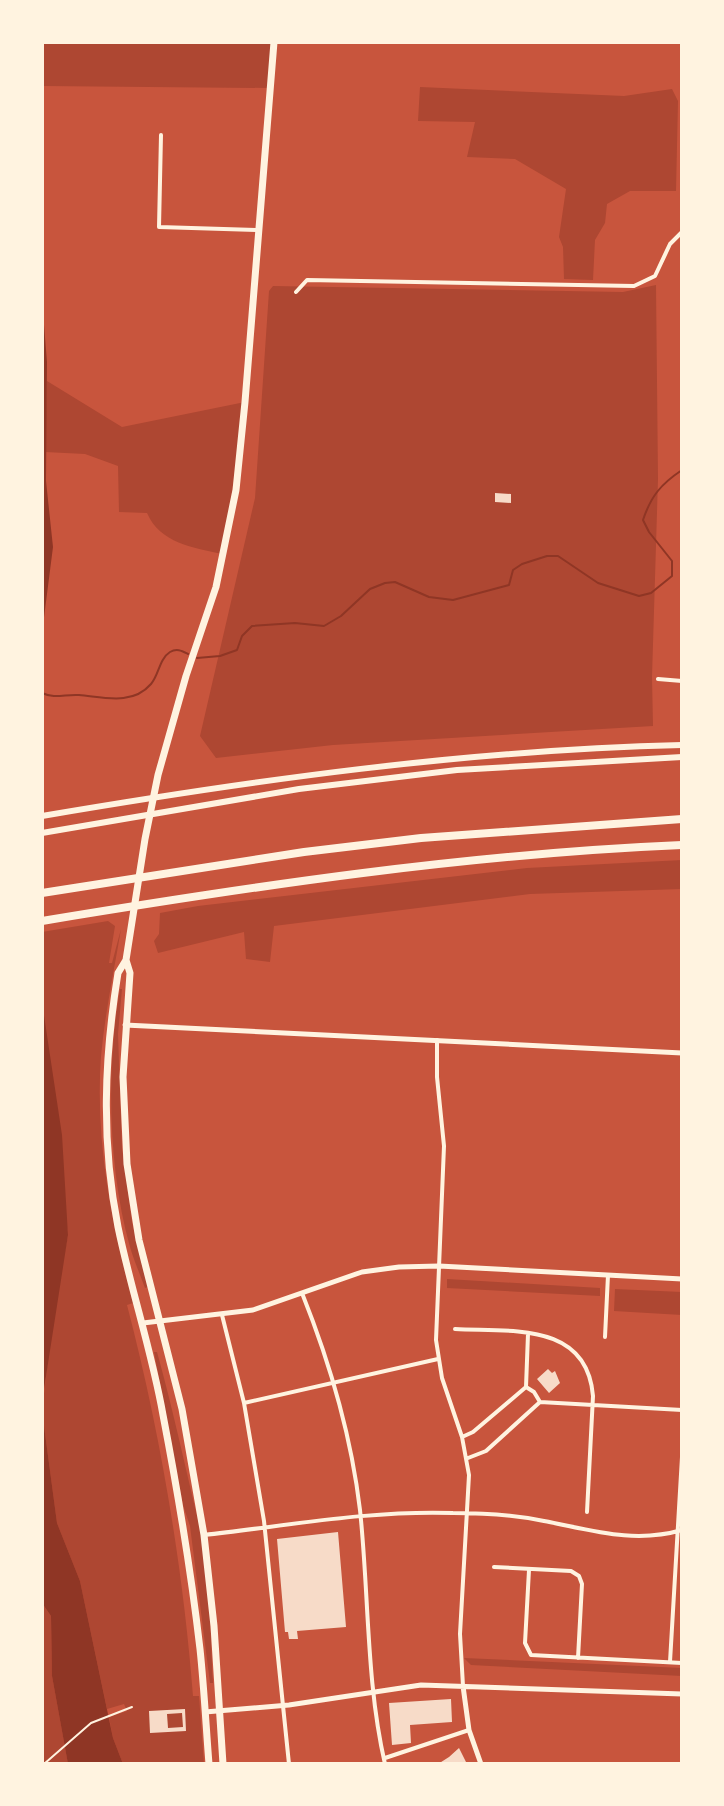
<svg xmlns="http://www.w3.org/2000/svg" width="724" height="1806" viewBox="0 0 724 1806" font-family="'Nunito Sans',sans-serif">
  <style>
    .green { fill: #ae4732 }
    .water { fill: #8f3625 }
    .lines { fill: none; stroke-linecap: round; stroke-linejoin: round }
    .stream { stroke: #8f3625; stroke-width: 2 }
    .building { fill: #f7dbc8; fill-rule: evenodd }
    .path { stroke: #fff3e0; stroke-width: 2 }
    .minor { stroke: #fff3e0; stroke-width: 4 }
    .tertiary { stroke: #fff3e0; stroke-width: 5 }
    .secondary { stroke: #fff3e0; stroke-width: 6 }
    .primary { stroke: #fff3e0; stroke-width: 7 }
    .motorway { stroke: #fff3e0; stroke-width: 8 }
  </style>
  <rect width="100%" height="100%" fill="#c8553d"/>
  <path class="green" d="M42 42H274L270 88 42 86Z
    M420 87 624 96 672 89 678 101 676 191H630L607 204 605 223 595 240 593 280 564 279 563 247 559 237 566 189 515 159 467 157 475 122 418 121Z
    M656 285 658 479 652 677 653 726 333 745 216 758 200 736 255 498 269 291 273 286 623 292Z
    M47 381 122 427 245 402 223 554C193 548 160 543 147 513L119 512 118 466 85 454 45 452Z
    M682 860V889L530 894 274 926 270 962 246 959 244 932 158 953 154 941 159 934 160 913 198 906 527 868Z
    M108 921 115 926 109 963H112L121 929C114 971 105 1013 101 1056 95 1140 111 1222 133 1303L127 1305C160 1431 183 1567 193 1696H199L204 1764H123L113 1738 109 1717 127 1711 124 1704 107 1709 80 1581 57 1523 42 1411 53 1315 68 1235 42 1002V932Z
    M120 989H122L118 1034 122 1148 132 1222 148 1287 145 1288C140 1274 134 1261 130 1247 108 1169 106 1068 120 989Z
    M447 1279 600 1288V1296L447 1288Z
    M615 1289 682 1292V1315L614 1311Z
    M154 1352H157C173 1409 185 1467 199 1524 211 1573 210 1632 213 1683H210L190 1526 183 1505Z
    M42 1603 51 1616 52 1676 68 1764H42Z
    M464 1658 682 1668V1676L471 1665Z"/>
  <path class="water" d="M42 300 47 362 46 481 53 547 42 633Z
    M42 1002 62 1135 68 1235 42 1402Z
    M42 1411 57 1523 80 1581 113 1738 123 1764H68L52 1676 51 1616 42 1603Z"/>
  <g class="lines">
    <path class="stream" d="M197 658 220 656 237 650 242 636 252 626 295 623 324 626 341 616 370 589 385 583 395 582 429 597 453 600 509 585 513 570 522 564 547 556H558L598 583 639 596 651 593 672 576V561L649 532 643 520C651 496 661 484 682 470
      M42 693C55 699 65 694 79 695 103 697 132 706 151 684 159 675 159 659 170 652 177 648 182 651 188 654"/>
  </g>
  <path class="building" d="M495 493 511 494V503L495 502Z
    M548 1369 552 1373 555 1371 560 1383 549 1393 537 1379Z
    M338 1532 346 1627 297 1631 298 1639H289L288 1632H285L277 1539Z
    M451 1699 452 1722 410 1725 411 1743 392 1745 389 1703Z
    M185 1709 186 1731 150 1733 149 1711ZM182 1713 183 1727 168 1728 167 1714Z
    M459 1748 467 1764H438L449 1757Z"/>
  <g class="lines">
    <path class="path" d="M44 1764 91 1723 132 1707"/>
    <path class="minor" d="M161 135 159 227 257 230
      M296 292 307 280 634 286 655 276 670 244 682 232
      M658 679 682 681
      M437 1040V1077L444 1146 436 1340 442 1378 462 1437 469 1475 460 1634 463 1686
      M302 1293C330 1363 351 1434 360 1510 369 1594 366 1682 385 1764
      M222 1315 244 1403 264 1521 289 1764
      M455 1329C510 1332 587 1321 593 1396L587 1512
      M605 1337 608 1275
      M526 1387 528 1334
      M526 1387 534 1392 540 1402
      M540 1402 682 1410
      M244 1403 438 1359
      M462 1437 473 1432 526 1387
      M468 1458 486 1451 540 1402
      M204 1535C286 1526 370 1510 453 1513 483 1513 515 1515 544 1521 591 1530 634 1544 682 1530
      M494 1567 571 1571 579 1576 582 1584 578 1658
      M529 1570 525 1643 531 1655 682 1663
      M670 1662 682 1457
      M385 1758 469 1730"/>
    <path class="tertiary" d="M125 1025 682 1053
      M143 1323 253 1310 362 1272 399 1267 439 1266 682 1279
      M463 1686 469 1730 481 1764
      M205 1712 289 1705 421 1685 682 1694"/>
    <path class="secondary" d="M42 816C254 780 467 750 682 745
      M42 833 299 789 457 770 682 757"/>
    <path class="primary" d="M126 960 130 973 123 1077 127 1164 139 1240 182 1409 204 1535 214 1626 223 1764
      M209 1764C206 1726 204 1687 200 1649 191 1571 178 1493 163 1415 152 1352 131 1290 118 1227 101 1141 104 1059 118 973L126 960 145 839 158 775 186 676 216 587 236 490 245 402 274 42"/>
    <path class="motorway" d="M42 893 304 852 421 838 682 819
      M42 921C254 886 467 854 682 845"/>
  </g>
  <rect width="724" height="1806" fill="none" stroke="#fff3e0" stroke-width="88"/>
</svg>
